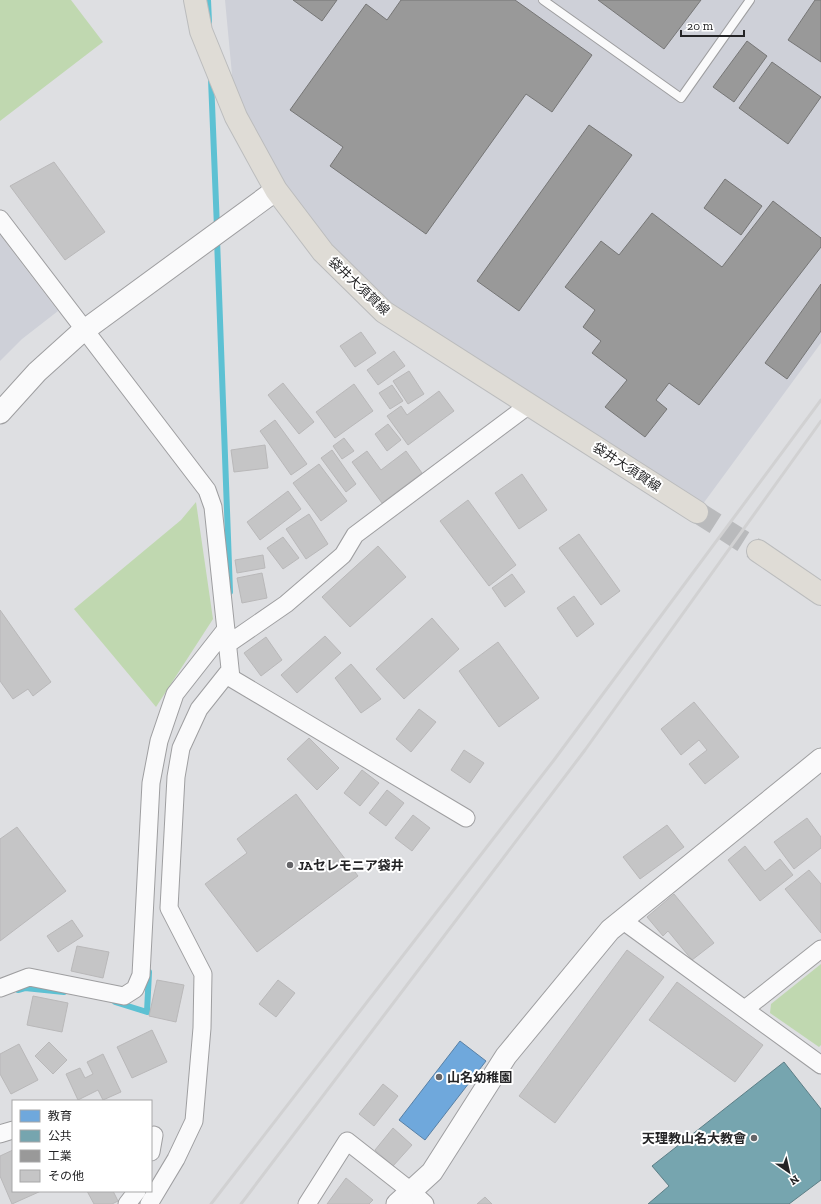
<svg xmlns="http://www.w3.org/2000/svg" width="821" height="1204" viewBox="0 0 821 1204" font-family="'Zilla Slab','Noto Sans JP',serif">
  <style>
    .built { fill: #ced0d8 }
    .green { fill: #c0d8b0 }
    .schools { fill: #6fa8dc; stroke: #5880a5 }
    .public { fill: #76a5af; stroke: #5d7e86 }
    .industry { fill: #999; stroke: #767676 }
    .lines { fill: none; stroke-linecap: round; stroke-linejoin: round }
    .stream { stroke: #5dc1d3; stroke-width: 6 }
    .building { fill: #c5c5c6; stroke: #b9b8b9 }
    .primary-tunnel { stroke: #b9babc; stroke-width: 22; stroke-dasharray: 22 11; stroke-linecap: butt }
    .service-casing { stroke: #9e9ea0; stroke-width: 10 }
    .minor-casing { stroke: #9e9ea0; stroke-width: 19 }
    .tertiary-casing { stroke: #9e9ea0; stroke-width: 23 }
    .primary-casing { stroke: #bbbcbd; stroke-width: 24 }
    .service { stroke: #fafafb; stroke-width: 8 }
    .minor { stroke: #fafafb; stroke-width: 17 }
    .tertiary { stroke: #fafafb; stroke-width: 21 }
    .primary { stroke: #dfdcd6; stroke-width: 22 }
    .rail { stroke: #d1d1d2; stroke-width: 3 }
    .poi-dot { fill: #656568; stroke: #fff; stroke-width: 1.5 }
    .labels { text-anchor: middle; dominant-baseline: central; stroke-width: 4; stroke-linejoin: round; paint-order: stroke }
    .street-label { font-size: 13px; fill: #242426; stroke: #fff }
    .poi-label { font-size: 13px; font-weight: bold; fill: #242426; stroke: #fff; text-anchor: start }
  </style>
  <rect width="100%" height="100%" fill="#dedfe2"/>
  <path class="built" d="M225 0H821V343L697 512 367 296 236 117Z
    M0 235 58 311 22 339 0 361Z"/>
  <path class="green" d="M0 0H71L103 42 0 121Z
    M196 502 213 619 156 707 74 609 181 520Z
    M821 964V1045L819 1047 770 1013 771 1004Z"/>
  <path class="schools" d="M460 1041 486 1061 425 1140 399 1120Z"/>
  <path class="public" d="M784 1062 821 1109V1180L789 1204H648L669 1186 652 1166Z"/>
  <path class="industry" d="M293 0H337L322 21Z
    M401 0H515L592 55 552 112 526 94 426 234 330 166 343 147 290 110 366 4 387 20Z
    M598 0H701L664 49Z
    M815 0H821V62L788 40Z
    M747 41 767 56 734 102 713 87Z
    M772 62 821 97 788 144 739 108Z
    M589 125 632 155 519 311 477 281Z
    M725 179 762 206 741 235 704 208Z
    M773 201 821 238V247L699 405 669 383 656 400 667 409 645 437 605 407 627 380 592 353 601 341 583 327 595 310 565 287 601 241 619 255 652 213 722 267Z
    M821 284V331L787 379 765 363Z"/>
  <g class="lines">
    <path class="stream" d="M208 0 209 22
      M211 79 217 228
      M217 239 230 592
      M18 990 25 988 64 992
      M115 1002 147 1012 149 972"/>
  </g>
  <path class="building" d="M54 162 105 232 65 260 10 186Z
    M361 332 376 353 355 367 340 346Z
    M394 351 405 366 378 385 367 370Z
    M409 371 424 394 408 404 393 381Z
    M283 383 314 422 299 434 268 395Z
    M354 384 373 411 335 438 316 412Z
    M392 385 403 401 390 409 379 393Z
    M439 391 454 411 408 445 387 416 401 406 407 415Z
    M275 420 307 464 291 475 260 431Z
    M388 424 401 440 387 451 375 434Z
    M344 438 354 451 342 459 333 446Z
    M265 445 268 468 234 472 231 450Z
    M332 450 356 484 346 492 321 458Z
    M367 451 381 470 406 451 422 473 382 503 352 462Z
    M319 464 347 501 321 521 293 483Z
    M522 474 547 510 519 529 495 493Z
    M288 491 301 509 260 540 247 522Z
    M468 500 516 565 489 586 440 521Z
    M309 514 328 544 306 559 286 529Z
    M579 534 620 591 601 605 559 548Z
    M283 537 299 558 283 569 267 548Z
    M378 546 406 577 350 627 322 597Z
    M263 555 265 568 237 573 235 560Z
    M262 573 267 598 242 603 237 578Z
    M512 574 525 592 505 607 492 588Z
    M574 596 594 624 577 637 557 608Z
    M0 610 51 682 33 696 28 689 13 699 0 681Z
    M432 618 459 649 404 699 376 669Z
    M325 636 341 653 297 693 281 675Z
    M266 637 282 660 261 676 244 653Z
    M498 642 539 698 499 727 459 671Z
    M351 664 381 699 361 713 335 678Z
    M694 702 739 757 705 784 689 764 707 750 699 740 681 755 661 729Z
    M419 709 436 722 411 752 396 739Z
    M309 738 339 768 317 790 287 759Z
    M464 750 484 763 470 783 451 770Z
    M362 770 379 783 360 806 344 793Z
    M387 790 404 803 386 826 369 813Z
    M296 794 358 876 257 952 205 884 247 853 237 839Z
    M413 815 430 828 412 851 395 838Z
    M807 818 821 837V848L794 869 774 842Z
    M667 825 684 847 640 879 623 857Z
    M17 827 66 891 0 941V839Z
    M745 846 765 871 780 859 793 875 760 901 728 860Z
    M809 870 821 884V933L785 889Z
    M674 894 714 943 692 960 668 931 663 936 647 917Z
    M72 920 83 936 58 952 47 936Z
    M77 946 109 952 103 978 71 971Z
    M627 950 664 977 555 1123 519 1096Z
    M157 980 184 985 176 1022 149 1016Z
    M278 980 295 993 276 1017 259 1004Z
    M677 982 763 1045 735 1082 649 1020Z
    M33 996 68 1003 62 1032 27 1025Z
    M152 1030 167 1062 132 1078 117 1047Z
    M49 1042 67 1060 53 1074 35 1056Z
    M19 1044 38 1080 11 1094 0 1074V1054Z
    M103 1054 121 1092 103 1100 98 1090 78 1100 66 1074 80 1068 85 1078 93 1074 87 1062Z
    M383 1084 398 1096 374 1126 359 1114Z
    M393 1128 412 1145 393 1166 375 1150Z
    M13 1150V1191H41L12 1204 0 1176V1156Z
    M346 1178 373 1200 369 1204H327Z
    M87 1191H113L118 1201 112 1204H94Z
    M485 1197 492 1204H477Z"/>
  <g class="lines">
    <path class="primary-tunnel" d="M697 512 758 551"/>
    <g class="service-casing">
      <path id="service" d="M543 0 681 98 750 0"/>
    </g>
    <g class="minor-casing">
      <path id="minor" d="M0 219 207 490 213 507 231 678 466 818
        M228 644 286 604 343 555 355 535 529 405
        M622 920 821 1065
        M0 988 29 977 124 996 135 989 141 975 151 783 159 741 175 694 226 629
        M745 1009 821 949
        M0 1134 13 1130
        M151 1152 154 1135
        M127 1204 137 1191
        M149 1204 176 1159 194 1121 202 1028 203 974 169 908 176 777 181 748 199 709 230 670
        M307 1204 347 1141 412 1192 425 1204"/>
    </g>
    <g class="tertiary-casing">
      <path id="tertiary" d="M0 413 37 372 78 335 276 190
        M397 1204 432 1172 506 1056 610 930 821 759"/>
    </g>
    <g class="primary-casing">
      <path id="primary" d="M195 0 201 31 236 117 276 190 323 252 384 312 697 512
        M758 551 821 594"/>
    </g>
    <use href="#service" class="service"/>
    <use href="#minor" class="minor"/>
    <use href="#tertiary" class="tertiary"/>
    <use href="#primary" class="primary"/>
    <path class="rail" d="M211 1204 554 760 821 400
      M241 1204 585 750 821 421"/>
  </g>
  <g class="poi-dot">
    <circle cx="290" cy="865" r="4"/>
    <circle cx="439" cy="1077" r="4"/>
    <circle cx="754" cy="1138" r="4"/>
  </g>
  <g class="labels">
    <g class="street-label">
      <text transform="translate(359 286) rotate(43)">袋井大須賀線</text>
      <text transform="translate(627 467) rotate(33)">袋井大須賀線</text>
    </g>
    <g class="poi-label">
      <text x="298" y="865">JAセレモニア袋井</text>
      <text x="447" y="1077">山名幼稚園</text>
      <text x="746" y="1138" text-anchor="end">天理教山名大教會</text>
    </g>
  </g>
  <rect x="12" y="1100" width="140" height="92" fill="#ffffff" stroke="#a7a7a8"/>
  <rect x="20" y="1110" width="20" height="12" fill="#6fa8dc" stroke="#a7a7a8"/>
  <text x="48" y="1120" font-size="12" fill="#242426">教育</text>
  <rect x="20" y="1130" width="20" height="12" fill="#76a5af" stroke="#a7a7a8"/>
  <text x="48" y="1140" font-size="12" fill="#242426">公共</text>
  <rect x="20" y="1150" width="20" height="12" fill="#999999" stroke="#a7a7a8"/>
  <text x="48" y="1160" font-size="12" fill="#242426">工業</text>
  <rect x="20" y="1170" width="20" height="12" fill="#c5c5c6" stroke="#a7a7a8"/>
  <text x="48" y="1180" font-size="12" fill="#242426">その他</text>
  <g transform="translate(789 1172) rotate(146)" stroke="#ffffff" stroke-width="3" paint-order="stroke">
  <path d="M0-3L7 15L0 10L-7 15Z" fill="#242426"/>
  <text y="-6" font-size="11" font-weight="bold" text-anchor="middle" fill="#242426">N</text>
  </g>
  <path d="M681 30v6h63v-6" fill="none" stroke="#242426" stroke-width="2"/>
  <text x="687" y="30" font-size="12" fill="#242426" stroke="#ffffff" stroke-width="3" paint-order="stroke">20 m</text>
</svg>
